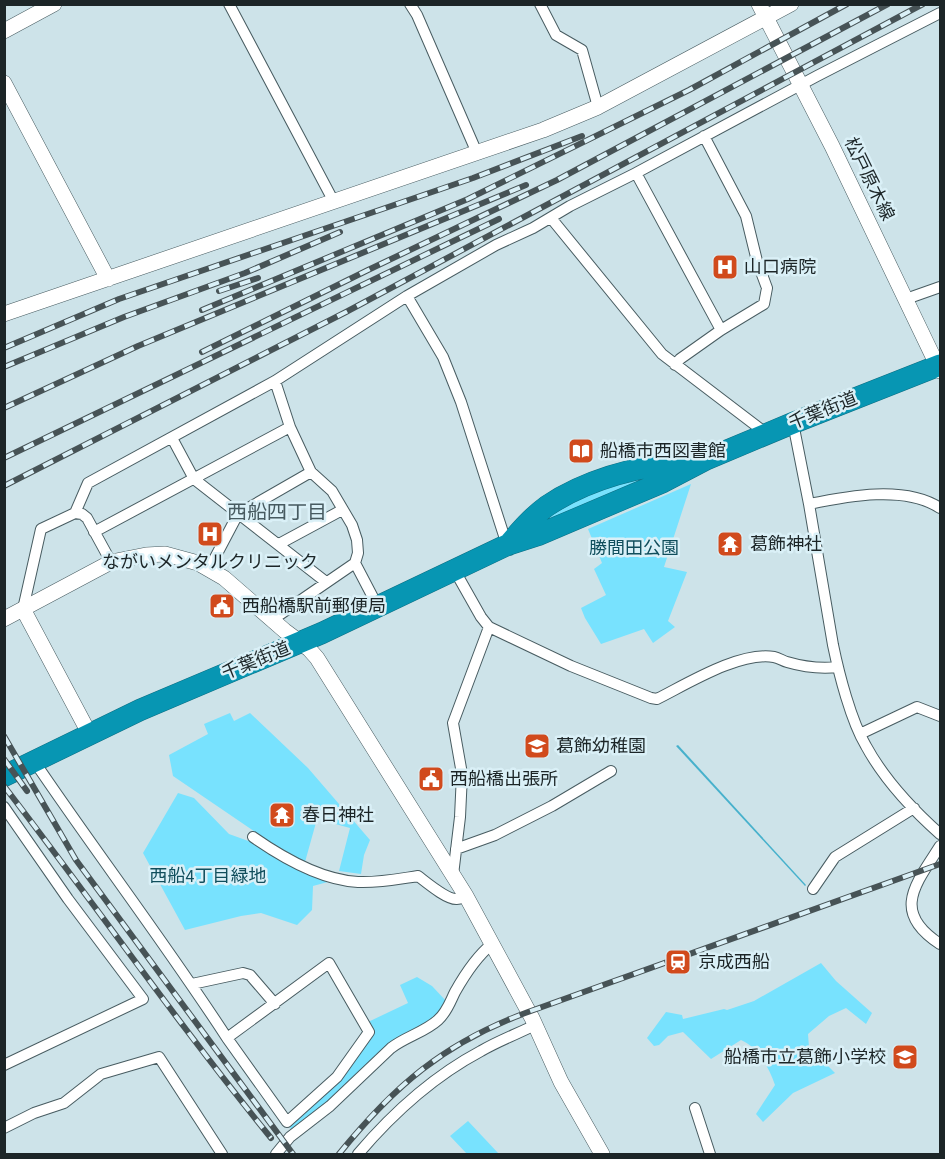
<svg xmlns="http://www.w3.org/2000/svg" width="945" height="1159" viewBox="0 0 945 1159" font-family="'Source Sans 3','Noto Sans JP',sans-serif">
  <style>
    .green { fill: #78e2fe }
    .water { fill: #47b1cc }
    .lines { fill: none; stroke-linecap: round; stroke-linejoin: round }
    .street-casing { stroke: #485c61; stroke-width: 12 }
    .secondary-casing { stroke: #485c61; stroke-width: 16 }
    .highway-casing { stroke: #0e6e82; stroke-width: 22 }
    .street { stroke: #fff; stroke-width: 10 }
    .secondary { stroke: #fff; stroke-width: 15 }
    .highway { stroke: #0796b3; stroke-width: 21 }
    .rail-casing { stroke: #475356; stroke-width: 6 }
    .rail { stroke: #daf0f7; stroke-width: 4; stroke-dasharray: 11; stroke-linecap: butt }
    .labels { text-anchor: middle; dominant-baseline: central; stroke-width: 5; stroke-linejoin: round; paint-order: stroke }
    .street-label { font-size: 18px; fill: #1c2527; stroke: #daf0f7 }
    .poi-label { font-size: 18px; fill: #1c2527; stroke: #daf0f7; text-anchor: start }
    .park-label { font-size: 18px; fill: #104e5c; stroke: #daf0f7 }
    .neighbourhood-label { font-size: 20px; fill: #475a60; stroke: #daf0f7 }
  </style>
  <rect width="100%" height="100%" fill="#cde3e9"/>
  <path class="green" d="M658 473 547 523 544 516 614 483Z
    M691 484 664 567 687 572 668 621 675 627 653 643 644 629 601 644 585 618 581 608 606 595 594 569 602 563 588 529Z
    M230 713 234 721 250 713 308 768 370 840 364 855 361 874 339 871 350 828 317 819 305 862 276 846 173 776 169 755 208 734 204 724Z
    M178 793 194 798 229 834 265 847 335 880 313 886 312 910 297 925 261 913 241 916 185 930 143 853Z
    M821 963 836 981 872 1013 866 1024 846 1008 829 1016 808 1034 809 1047 835 1073 793 1093 763 1122 756 1114 775 1085C769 1068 758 1047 741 1040L711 1059 683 1032 668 1036 659 1045 654 1046 647 1038 666 1012 682 1015 683 1019 724 1009 727 1010 754 1001Z
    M417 977 432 986 447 1002 443 1010 292 1131 288 1124 340 1079 368 1022 408 1003 400 985Z
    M468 1121 499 1154H467L450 1136Z"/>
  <path class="water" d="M678 745 806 885 805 886 676 746Z"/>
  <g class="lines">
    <g class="street-casing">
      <path id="street" d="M229 4 334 202
        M410 4 417 15 477 153
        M540 4 556 35 582 50 598 107
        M636 173 721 330
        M551 218 662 354 767 434
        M407 296 443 357 461 402 507 545
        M906 299 940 287
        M675 365 680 359 721 330 764 304 767 288 757 261 746 216 704 136
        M793 423 809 504 833 645C839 674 851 721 866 746 884 779 913 810 940 834
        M172 438 194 479 326 582
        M809 504C848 496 905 485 940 508
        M75 513 82 514 87 518 111 562
        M94 532 290 427
        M279 544 342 510
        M355 563 378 607
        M209 569 238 514 311 472
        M455 571 481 617 489 627 571 666 651 698 657 699C687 684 740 651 774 657 779 658 783 661 787 662 804 667 820 669 838 667
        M23 609 41 529 75 513 88 483 275 381 407 296 496 245 533 228 570 206 636 173 817 76 940 13
        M272 620 355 563 358 553 357 540 352 525 332 491 311 472 290 427 275 381
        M860 734 917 707 940 716
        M34 761C97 854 166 944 227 1038L329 963 369 1032 337 1077 287 1122 227 1038
        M4 807 68 899 143 999 4 1065
        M253 837C283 858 321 880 358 882 378 883 398 879 418 876 426 882 447 900 457 899 460 899 463 897 466 896
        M940 846C915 885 891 912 940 944
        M456 849 495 835 552 806 611 771
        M453 875 460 817 462 774 453 723 489 627
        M813 889 835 857 914 808
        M192 984 243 973 250 975 275 1004
        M695 1108 710 1154
        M4 1128 34 1113 64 1103 101 1074 159 1057 222 1154
        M276 1154 290 1137 330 1106 391 1048C405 1037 425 1032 438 1020 447 1012 450 1002 455 992 464 976 477 956 492 944
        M358 1154C392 1114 434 1076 481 1051 498 1041 517 1034 535 1025"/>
    </g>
    <g class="secondary-casing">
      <path id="secondary" d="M759 4 832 146 940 371
        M4 31 54 4
        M4 83 108 279
        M4 314 543 130 598 107 791 4
        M23 609 89 733
        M4 619 111 562 146 555 165 554 198 563 224 578 285 631 309 649 317 658 466 896 532 1018 561 1082 602 1154"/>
    </g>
    <g class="highway-casing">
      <path id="highway" d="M508 545C520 531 532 517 547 506 590 477 644 465 695 460
        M4 776 140 710 322 633 507 545 538 535 663 482 707 459 793 423 940 365"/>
    </g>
    <use href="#street" class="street"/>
    <use href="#secondary" class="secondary"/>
    <use href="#highway" class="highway"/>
    <g class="rail-casing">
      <path id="rail" d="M219 291 258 278
        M202 310 468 199 689 90 847 4
        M4 348 119 299 473 178 582 136
        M202 352 368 270 557 180 888 4
        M4 367 124 317 245 273 340 232
        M4 408 138 346 526 185
        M4 458 499 219
        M4 486 346 312 923 4
        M4 736 76 860 293 1154
        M4 759 27 791
        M4 786C94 903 178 1024 271 1138
        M339 1154C394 1086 444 1043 528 1012L940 864"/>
    </g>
    <use href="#rail" class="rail"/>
  </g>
  <defs>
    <g id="hospital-square" transform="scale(1.35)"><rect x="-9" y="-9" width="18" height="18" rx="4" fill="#d14a1c" stroke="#daf0f7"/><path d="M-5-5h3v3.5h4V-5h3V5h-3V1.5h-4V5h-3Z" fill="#fff"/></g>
    <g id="library-square" transform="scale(1.35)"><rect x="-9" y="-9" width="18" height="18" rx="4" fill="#d14a1c" stroke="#daf0f7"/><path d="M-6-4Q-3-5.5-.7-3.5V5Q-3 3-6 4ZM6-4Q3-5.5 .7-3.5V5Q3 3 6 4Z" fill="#fff"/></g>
    <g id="temple-square" transform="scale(1.35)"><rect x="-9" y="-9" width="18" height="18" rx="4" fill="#d14a1c" stroke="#daf0f7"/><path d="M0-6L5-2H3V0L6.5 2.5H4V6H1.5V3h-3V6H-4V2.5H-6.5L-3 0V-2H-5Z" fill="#fff"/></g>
    <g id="civic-square" transform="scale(1.35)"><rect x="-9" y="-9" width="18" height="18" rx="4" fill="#d14a1c" stroke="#daf0f7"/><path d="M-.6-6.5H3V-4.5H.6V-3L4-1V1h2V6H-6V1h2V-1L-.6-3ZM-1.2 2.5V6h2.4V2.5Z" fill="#fff"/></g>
    <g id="school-square" transform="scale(1.35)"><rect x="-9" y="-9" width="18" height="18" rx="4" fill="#d14a1c" stroke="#daf0f7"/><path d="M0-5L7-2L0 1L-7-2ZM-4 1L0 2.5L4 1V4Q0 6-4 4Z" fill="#fff"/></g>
    <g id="station-square" transform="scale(1.35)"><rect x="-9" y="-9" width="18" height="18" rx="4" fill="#d14a1c" stroke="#daf0f7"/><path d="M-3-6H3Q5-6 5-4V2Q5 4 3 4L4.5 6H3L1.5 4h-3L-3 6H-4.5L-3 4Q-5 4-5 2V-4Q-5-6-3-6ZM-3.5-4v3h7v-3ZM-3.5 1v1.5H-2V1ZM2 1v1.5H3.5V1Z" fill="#fff"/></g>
  </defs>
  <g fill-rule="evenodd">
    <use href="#hospital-square" x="725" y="267"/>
    <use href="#library-square" x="581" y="451"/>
    <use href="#hospital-square" x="210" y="534"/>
    <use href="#temple-square" x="730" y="544"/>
    <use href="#civic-square" x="222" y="606"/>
    <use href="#school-square" x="537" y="746"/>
    <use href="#civic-square" x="431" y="779"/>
    <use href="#temple-square" x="282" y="815"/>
    <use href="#station-square" x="678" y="962"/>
    <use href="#school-square" x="905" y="1057"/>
  </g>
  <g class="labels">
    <g class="street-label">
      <text transform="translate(869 179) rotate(64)">松戸原木線</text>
      <text transform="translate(823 411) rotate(-22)">千葉街道</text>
      <text transform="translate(256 661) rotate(-22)">千葉街道</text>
    </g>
    <g class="poi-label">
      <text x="744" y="267">山口病院</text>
      <text x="600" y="451">船橋市西図書館</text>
      <text x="750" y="544">葛飾神社</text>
      <text x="210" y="562" text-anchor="middle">ながいメンタルクリニック</text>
      <text x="242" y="606">西船橋駅前郵便局</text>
      <text x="556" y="746">葛飾幼稚園</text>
      <text x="450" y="779">西船橋出張所</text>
      <text x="302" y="815">春日神社</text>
      <text x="698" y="962">京成西船</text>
      <text x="886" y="1057" text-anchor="end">船橋市立葛飾小学校</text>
    </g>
    <g class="park-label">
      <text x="634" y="548">勝間田公園</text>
      <text x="208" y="876">西船4丁目緑地</text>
    </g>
    <g class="neighbourhood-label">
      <text x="277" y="513">西船四丁目</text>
    </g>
  </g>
  <rect width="945" height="1159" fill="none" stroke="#1c2527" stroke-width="12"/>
</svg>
